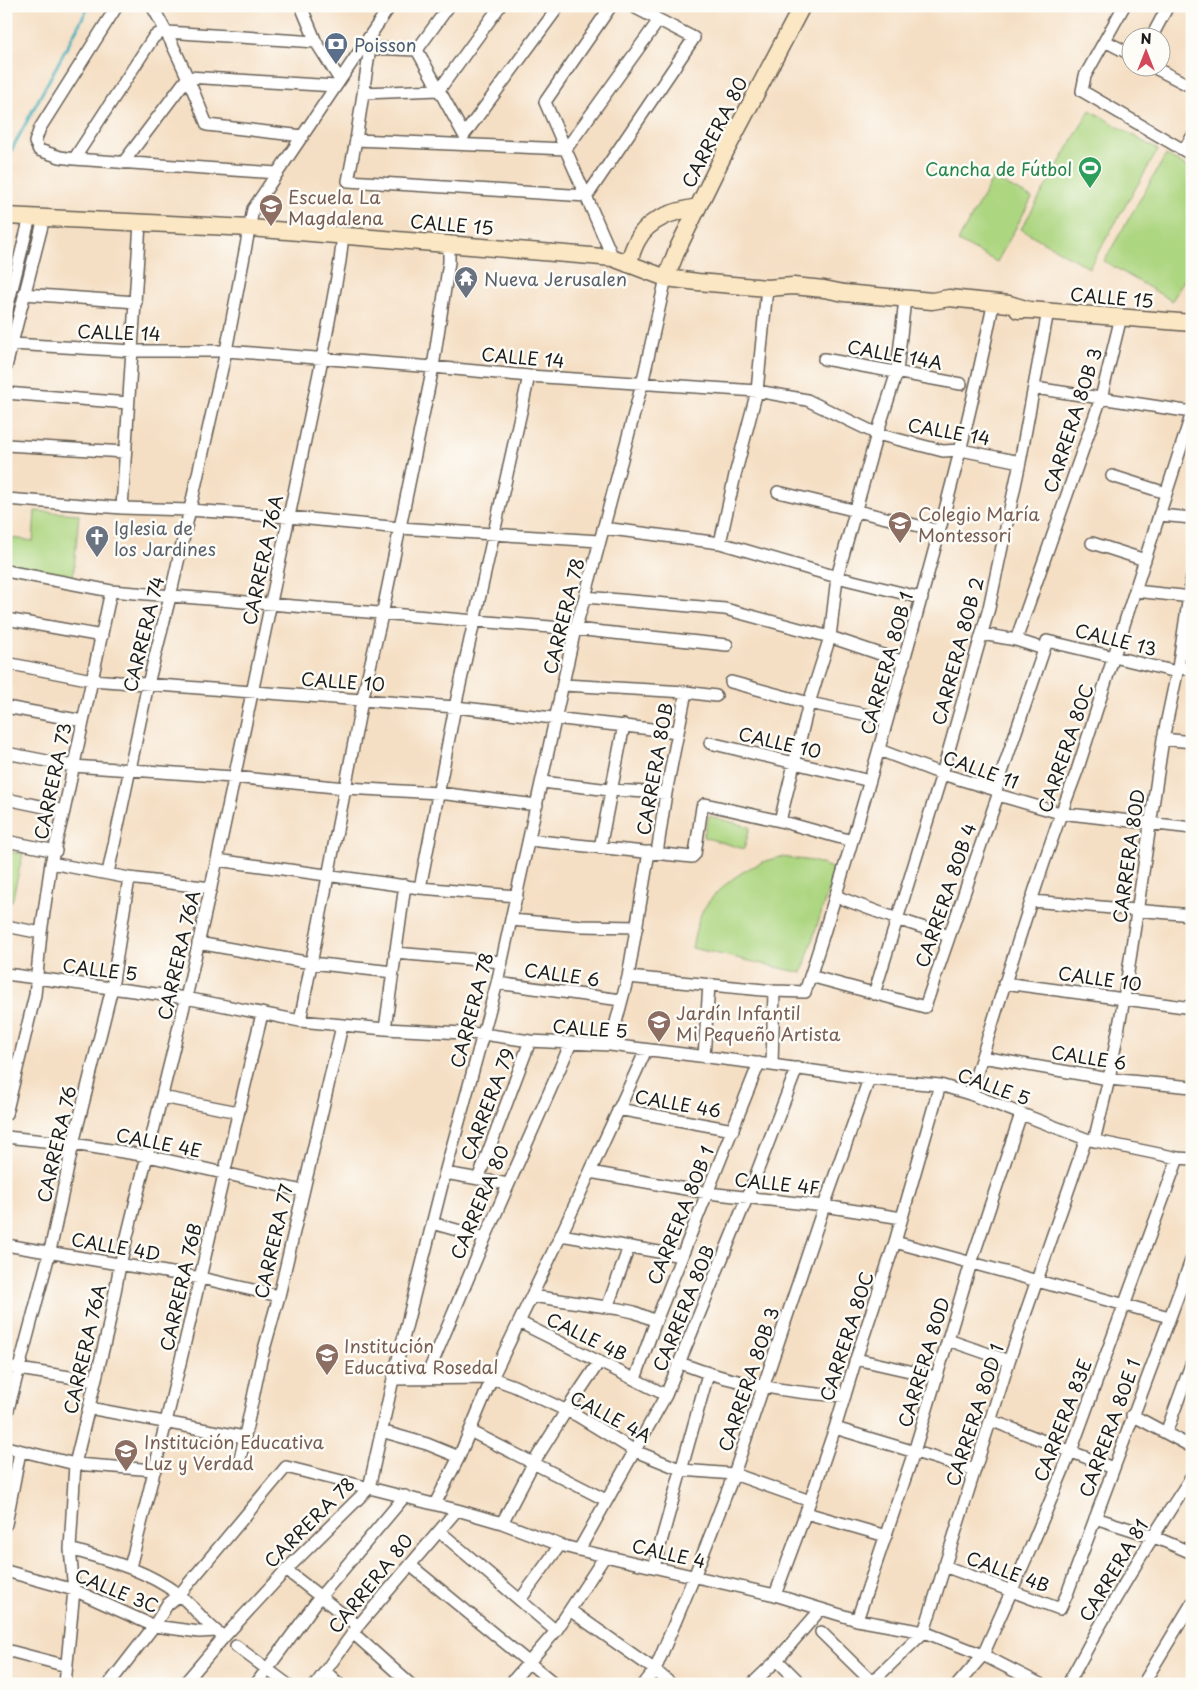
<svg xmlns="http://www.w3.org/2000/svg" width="1198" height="1690" viewBox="0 0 1198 1690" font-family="'Playpen Sans',sans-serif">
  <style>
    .green { fill: #add681; stroke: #64794e }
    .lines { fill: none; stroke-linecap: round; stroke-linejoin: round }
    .stream { stroke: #3cacb8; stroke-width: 3 }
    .street-casing { stroke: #686057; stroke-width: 14 }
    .secondary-casing { stroke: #686057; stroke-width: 19 }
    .street { stroke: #fff; stroke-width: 11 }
    .secondary { stroke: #fbe7c3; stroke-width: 16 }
    .labels { text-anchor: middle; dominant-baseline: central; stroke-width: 5; stroke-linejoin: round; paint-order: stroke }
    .service-label { font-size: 18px; fill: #4e5e75; stroke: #fdfcf7; text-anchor: start }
    .street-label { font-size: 18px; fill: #1c1c1c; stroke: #fdfcf7 }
    .leisure-label { font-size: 18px; fill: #27864d; stroke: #fdfcf7; text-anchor: end }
    .education-label { font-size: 18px; fill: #785e54; stroke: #fdfcf7; text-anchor: start }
    .worship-label { font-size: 18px; fill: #5b616d; stroke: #fdfcf7; text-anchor: start }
  </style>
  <rect width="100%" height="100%" fill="#fdfcf7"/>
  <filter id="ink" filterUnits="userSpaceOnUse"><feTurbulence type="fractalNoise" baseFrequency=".02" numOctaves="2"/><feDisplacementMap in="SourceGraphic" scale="10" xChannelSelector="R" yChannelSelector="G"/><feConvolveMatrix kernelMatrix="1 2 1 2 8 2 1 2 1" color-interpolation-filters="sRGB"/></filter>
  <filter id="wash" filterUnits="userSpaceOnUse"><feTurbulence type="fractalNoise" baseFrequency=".0096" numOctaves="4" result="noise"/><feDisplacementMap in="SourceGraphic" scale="20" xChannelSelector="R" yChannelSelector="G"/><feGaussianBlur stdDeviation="1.12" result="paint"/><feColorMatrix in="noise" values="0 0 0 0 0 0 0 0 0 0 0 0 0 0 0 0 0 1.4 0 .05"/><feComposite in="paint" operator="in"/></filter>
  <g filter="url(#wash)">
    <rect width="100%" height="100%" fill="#f5dfc4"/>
    <path class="green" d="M1090 110 1158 150 1089 268 1021 229Z
      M1166 155 1192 170V267L1172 301 1104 261Z
      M993 178 1032 198 997 262 958 241Z
      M35 511 79 514 73 580 6 568V537L33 541Z
      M709 816 750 827 744 849 703 837Z
      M6 851 23 854 12 901 6 899Z
      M781 857 813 861 835 869 802 973 692 948C695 935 697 921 703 910 718 885 752 862 781 857Z"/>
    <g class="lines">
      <path class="stream" d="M6 160 89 6"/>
    </g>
  </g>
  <g filter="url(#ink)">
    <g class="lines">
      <g class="street-casing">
        <path id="street" d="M117 6 40 128 35 142 39 150 60 157 74 159 277 173
          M152 6C174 44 191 84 207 125L303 136
          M301 6 316 42 340 80
          M611 6 545 102 613 258
          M1124 6 1085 76 1082 91 1192 155
          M1151 38 1168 6
          M1105 41 1130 54
          M365 44 370 48 417 50
          M370 48 356 140 348 181 587 196
          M417 50 464 135 559 6
          M417 50 449 6
          M1155 68 1192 87
          M188 77 336 86
          M364 93 439 90 500 6
          M356 140 566 149 659 20
          M1184 150 1192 137
          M74 159 153 38 158 34 167 32 316 42
          M123 163 188 77
          M587 196 694 38 632 6
          M24 294 136 302
          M6 313 30 217
          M12 344 133 351H226L433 367 529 376 757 391 807 400 877 434 943 451 961 450 1020 462
          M824 359 961 384
          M6 367 44 218
          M1035 388 1192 412
          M6 393 128 403
          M6 445 125 452
          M1112 476 1166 493
          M778 492 940 531
          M6 499 122 508 189 510 289 517 400 528 599 541
          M122 508 140 223
          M1159 515 1192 518
          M603 528 720 543 837 577 922 598
          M720 543 735 475 757 391 767 288
          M1092 543 1145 560
          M6 571 111 591 575 629 727 645
          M1135 591 1192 597
          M585 597 725 609 830 637 904 662
          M6 619 102 636
          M982 634 1016 640 1044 649
          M1016 640 1101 398 1121 317
          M6 663 92 680 455 707 678 732
          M1178 668 1192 669
          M731 682 809 703 887 719
          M564 685 686 692 716 696
          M6 707 83 721
          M1163 739 1192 742
          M710 743 870 781
          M879 750 942 774 996 790 998 795 1060 813 1192 828
          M6 753 73 766 233 777 345 788 439 793 537 805
          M542 782 610 790 666 793
          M996 790 1047 641 1177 672
          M6 799 64 811
          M780 821 809 703 830 637 837 577 877 434 897 372 905 299
          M529 840 692 857 695 854 702 807 705 804 780 821 852 841
          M6 841 56 851
          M600 848 624 725
          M657 853 666 793 686 692
          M217 860 420 888 517 896
          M51 863 129 878 211 888
          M108 873 148 684 170 597 226 351 253 209 390 6
          M420 888 455 707 529 376
          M835 896 897 919 949 936
          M1032 901 1192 915
          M511 920 582 926 637 927
          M6 926 41 933
          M198 943 311 963 393 972
          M395 953 502 962
          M6 974 186 998 300 1021 385 1029 483 1034 530 1041 610 1045 772 1065 869 1079 940 1085 970 1094 1086 1139 1178 1158 1192 1159
          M810 976 925 1007 998 795
          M628 977 774 991 805 992C835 901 862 809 888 717 926 582 964 448 992 310
          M497 983 621 1000
          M1004 983 1192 1008
          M874 994 942 774 989 608 1020 462 1048 311
          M300 1021 362 701 382 615 433 367 449 262V244
          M385 1029 405 885
          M610 1045 628 977 649 852
          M704 1057 709 985
          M982 1057 1109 1079 1192 1087
          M772 1065 774 991
          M970 1094C1005 986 1036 877 1077 771L1192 413
          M162 1097 238 1112
          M618 1109 733 1130
          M6 1114 35 995 41 933 51 863 64 811 111 591
          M6 1137 73 1144 148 1156 303 1191
          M1094 1141 1109 1079 1124 999 1163 739 1178 668 1192 576
          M590 1172 708 1193 824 1206 902 1218
          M445 1173 508 1184
          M478 1179 530 1041
          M432 1223 485 1238
          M561 1235 682 1256
          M895 1242 1169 1317
          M6 1245 201 1278 279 1296
          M532 1296 620 1309 634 1312 656 1321
          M607 1308 629 1247
          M519 1322 666 1395
          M948 1340 1009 1361
          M856 1359 936 1377
          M680 1363C733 1384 788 1393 845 1396
          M6 1367 95 1381
          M426 1378 485 1238 571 1043
          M393 1379 492 1378 514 1386 578 1416 635 1451 682 1470 734 1474 810 1501
          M635 1379 656 1321 759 1063
          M89 1408 244 1437
          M1132 1415 1192 1447
          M6 1417 50 1251 73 1144 112 988 129 878
          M990 1420 1113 1468
          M835 1428 975 1470
          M381 1431 427 1444 459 1457
          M470 1431 606 1500
          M1166 1433 1192 1362
          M6 1447 75 1464 155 1470
          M239 1464 261 1360 279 1296 342 1026
          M435 1504 459 1457 492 1378 561 1235 646 1050
          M806 1513 886 1536
          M1095 1518 1152 1536 1192 1553
          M502 1523 534 1462 566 1411 599 1362
          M6 1524 20 1452
          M439 1531 556 1631
          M70 1549C110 1561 144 1569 178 1594 193 1605 204 1623 220 1634
          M579 1550 666 1395 747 1198 797 1068
          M410 1565 555 1684
          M944 1566 1060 1609 1067 1594 1192 1258
          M130 1567C178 1383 217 1198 262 1014
          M654 1567 708 1374
          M286 1570 358 1626
          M6 1571 74 1590 154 1626 199 1632 216 1631
          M775 1595 810 1501 835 1428 856 1359 895 1242 940 1085
          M520 1600 560 1545
          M571 1611 655 1670 671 1684
          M857 1620 914 1452 971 1263 1021 1114
          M821 1632 872 1682
          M353 1633 410 1684
          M236 1646 287 1684
          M6 1650 67 1666
          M777 1660 801 1684
          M325 1671 339 1684
          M65 1684 74 1590 70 1549 75 1464 108 1329 120 1265 186 998 217 860 322 359 340 261 343 235
          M109 1684 154 1626 167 1605 179 1595 286 1467 457 1510 502 1523 560 1545 579 1550 775 1595 857 1620 924 1632 983 1655 1040 1684
          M184 1684 224 1637 286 1570 369 1488 393 1379 445 1173 497 983 575 629 585 597 642 384 666 278
          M256 1684 320 1597 405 1496
          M316 1684 358 1626 457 1510
          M510 1684 556 1631 605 1556
          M644 1684 655 1670 694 1577 734 1474 824 1206 869 1079
          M752 1684 777 1660 821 1609
          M870 1684 924 1632 1009 1361 1086 1139
          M958 1684 983 1655 1032 1545 1071 1451 1178 1158
          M1068 1684C1106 1612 1147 1544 1192 1476
          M1143 1684 1192 1603"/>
      </g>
      <g class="secondary-casing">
        <path id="secondary" d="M6 216 250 228 579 255 613 258 666 278 698 282 767 288 793 286 824 289 844 293 932 301 949 298 1009 304 1029 310
          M628 264C631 256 633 248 637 241 648 218 675 211 698 207
          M666 278 677 250 722 158 802 6
          M1018 310H1029L1192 323"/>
      </g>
      <use href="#street" class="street"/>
      <use href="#secondary" class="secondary"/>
    </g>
  </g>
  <defs>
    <g id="bank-pin" transform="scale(1.25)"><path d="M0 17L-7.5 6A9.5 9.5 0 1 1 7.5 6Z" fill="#5c6f8a" stroke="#fdfcf7"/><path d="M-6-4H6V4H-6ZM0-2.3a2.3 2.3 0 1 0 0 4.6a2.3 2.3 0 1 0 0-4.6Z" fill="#fff"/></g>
    <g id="stadium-pin" transform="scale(1.25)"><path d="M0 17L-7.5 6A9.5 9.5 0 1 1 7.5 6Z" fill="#2e9e5b" stroke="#fdfcf7"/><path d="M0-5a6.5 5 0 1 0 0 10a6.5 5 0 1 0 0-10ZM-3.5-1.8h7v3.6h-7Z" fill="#fff"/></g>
    <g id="school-pin" transform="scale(1.25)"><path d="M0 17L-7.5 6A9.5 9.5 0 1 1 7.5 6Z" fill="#8d6e63" stroke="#fdfcf7"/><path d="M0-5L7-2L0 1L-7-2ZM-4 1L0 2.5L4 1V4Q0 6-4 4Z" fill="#fff"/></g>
    <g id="temple-pin" transform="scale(1.25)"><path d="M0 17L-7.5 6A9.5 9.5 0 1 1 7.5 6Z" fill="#6b7280" stroke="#fdfcf7"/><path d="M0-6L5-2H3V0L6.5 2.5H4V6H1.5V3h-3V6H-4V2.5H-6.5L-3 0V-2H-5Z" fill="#fff"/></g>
    <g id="church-pin" transform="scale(1.25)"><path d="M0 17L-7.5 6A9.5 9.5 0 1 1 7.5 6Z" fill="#6b7280" stroke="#fdfcf7"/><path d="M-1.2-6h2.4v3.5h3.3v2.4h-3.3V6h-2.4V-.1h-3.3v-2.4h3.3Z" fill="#fff"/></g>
  </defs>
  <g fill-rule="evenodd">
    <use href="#bank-pin" x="336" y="44"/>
    <use href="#stadium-pin" x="1090" y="168"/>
    <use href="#school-pin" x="271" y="206"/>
    <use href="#temple-pin" x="466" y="278"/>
    <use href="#school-pin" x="900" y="523"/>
    <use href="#church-pin" x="97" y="537"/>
    <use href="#school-pin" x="659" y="1022"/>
    <use href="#school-pin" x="327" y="1355"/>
    <use href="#school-pin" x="126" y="1451"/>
  </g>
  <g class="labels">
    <g class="service-label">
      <text x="354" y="44">Poisson</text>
    </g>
    <g class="street-label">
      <text transform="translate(714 132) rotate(-63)">CARRERA 80</text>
      <text transform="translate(452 224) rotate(5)">CALLE 15</text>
      <text transform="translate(1112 297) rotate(5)">CALLE 15</text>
      <text transform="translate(119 332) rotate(2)">CALLE 14</text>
      <text transform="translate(895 354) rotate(10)">CALLE 14A</text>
      <text transform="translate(523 357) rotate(5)">CALLE 14</text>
      <text transform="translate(1072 420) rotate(-72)">CARRERA 80B 3</text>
      <text transform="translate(949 431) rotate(10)">CALLE 14</text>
      <text transform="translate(262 560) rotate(-78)">CARRERA 76A</text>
      <text transform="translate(563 616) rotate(-76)">CARRERA 78</text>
      <text transform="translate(143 634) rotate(-76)">CARRERA 74</text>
      <text transform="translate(1116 639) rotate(14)">CALLE 13</text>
      <text transform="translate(957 651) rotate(-75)">CARRERA 80B 2</text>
      <text transform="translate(886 663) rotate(-74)">CARRERA 80B 1</text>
      <text transform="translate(343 681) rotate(4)">CALLE 10</text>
      <text transform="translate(780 742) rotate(13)">CALLE 10</text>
      <text transform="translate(1065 748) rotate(-71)">CARRERA 80C</text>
      <text transform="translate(654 769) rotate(-80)">CARRERA 80B</text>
      <text transform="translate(981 769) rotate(20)">CALLE 11</text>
      <text transform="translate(52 781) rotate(-78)">CARRERA 73</text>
      <text transform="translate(1128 856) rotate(-82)">CARRERA 80D</text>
      <text transform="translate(945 895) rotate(-71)">CARRERA 80B 4</text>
      <text transform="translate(178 955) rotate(-77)">CARRERA 76A</text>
      <text transform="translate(100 969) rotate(7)">CALLE 5</text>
      <text transform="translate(562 974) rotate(8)">CALLE 6</text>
      <text transform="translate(1100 978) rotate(8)">CALLE 10</text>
      <text transform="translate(471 1010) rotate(-75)">CARRERA 78</text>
      <text transform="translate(590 1028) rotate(4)">CALLE 5</text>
      <text transform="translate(1089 1057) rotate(9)">CALLE 6</text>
      <text transform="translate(994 1086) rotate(20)">CALLE 5</text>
      <text transform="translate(678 1103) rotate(10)">CALLE 46</text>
      <text transform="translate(487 1104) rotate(-69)">CARRERA 79</text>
      <text transform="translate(159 1142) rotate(11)">CALLE 4E</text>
      <text transform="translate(56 1144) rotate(-77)">CARRERA 76</text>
      <text transform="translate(777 1183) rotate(6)">CALLE 4F</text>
      <text transform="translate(479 1202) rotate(-67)">CARRERA 80</text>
      <text transform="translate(680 1215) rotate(-68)">CARRERA 80B 1</text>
      <text transform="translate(273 1241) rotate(-77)">CARRERA 77</text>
      <text transform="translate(116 1246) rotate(10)">CALLE 4D</text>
      <text transform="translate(180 1287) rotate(-77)">CARRERA 76B</text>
      <text transform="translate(683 1308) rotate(-68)">CARRERA 80B</text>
      <text transform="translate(587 1336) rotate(26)">CALLE 4B</text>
      <text transform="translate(846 1336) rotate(-72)">CARRERA 80C</text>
      <text transform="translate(84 1349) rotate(-77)">CARRERA 76A</text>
      <text transform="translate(923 1362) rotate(-73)">CARRERA 80D</text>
      <text transform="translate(748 1379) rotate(-71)">CARRERA 80B 3</text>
      <text transform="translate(974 1415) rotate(-72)">CARRERA 80D 1</text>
      <text transform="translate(611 1416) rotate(28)">CALLE 4A</text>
      <text transform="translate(1062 1420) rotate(-69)">CARRERA 83E</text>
      <text transform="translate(1109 1428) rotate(-70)">CARRERA 80E 1</text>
      <text transform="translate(309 1522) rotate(-45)">CARRERA 78</text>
      <text transform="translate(669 1553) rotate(13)">CALLE 4</text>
      <text transform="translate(1113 1570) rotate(-59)">CARRERA 81</text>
      <text transform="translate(1008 1571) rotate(20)">CALLE 4B</text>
      <text transform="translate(370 1583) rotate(-51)">CARRERA 80</text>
      <text transform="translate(117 1590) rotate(22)">CALLE 3C</text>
    </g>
    <g class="leisure-label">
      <text x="1072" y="168">Cancha de Fútbol</text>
    </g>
    <g class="education-label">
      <text x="288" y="196">Escuela La<tspan x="288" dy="21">Magdalena</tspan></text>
      <text x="918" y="513">Colegio María<tspan x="918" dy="21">Montessori</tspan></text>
      <text x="676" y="1012">Jardín Infantil<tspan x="676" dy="21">Mi Pequeño Artista</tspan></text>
      <text x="344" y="1345">Institución<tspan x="344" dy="21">Educativa Rosedal</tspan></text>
      <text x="144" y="1441">Institución Educativa<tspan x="144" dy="21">Luz y Verdad</tspan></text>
    </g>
    <g class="worship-label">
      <text x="484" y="278">Nueva Jerusalen</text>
      <text x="114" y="527">Iglesia de<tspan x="114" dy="21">los Jardines</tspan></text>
    </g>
  </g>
  <rect width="1198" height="1690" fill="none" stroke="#fdfcf7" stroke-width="25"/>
  <g transform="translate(1146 52)"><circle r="24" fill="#fdfcf7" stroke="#a3a29f"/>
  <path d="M0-4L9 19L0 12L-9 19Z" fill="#d1495b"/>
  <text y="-8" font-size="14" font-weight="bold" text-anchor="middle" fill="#1c1c1c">N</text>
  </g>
</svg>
